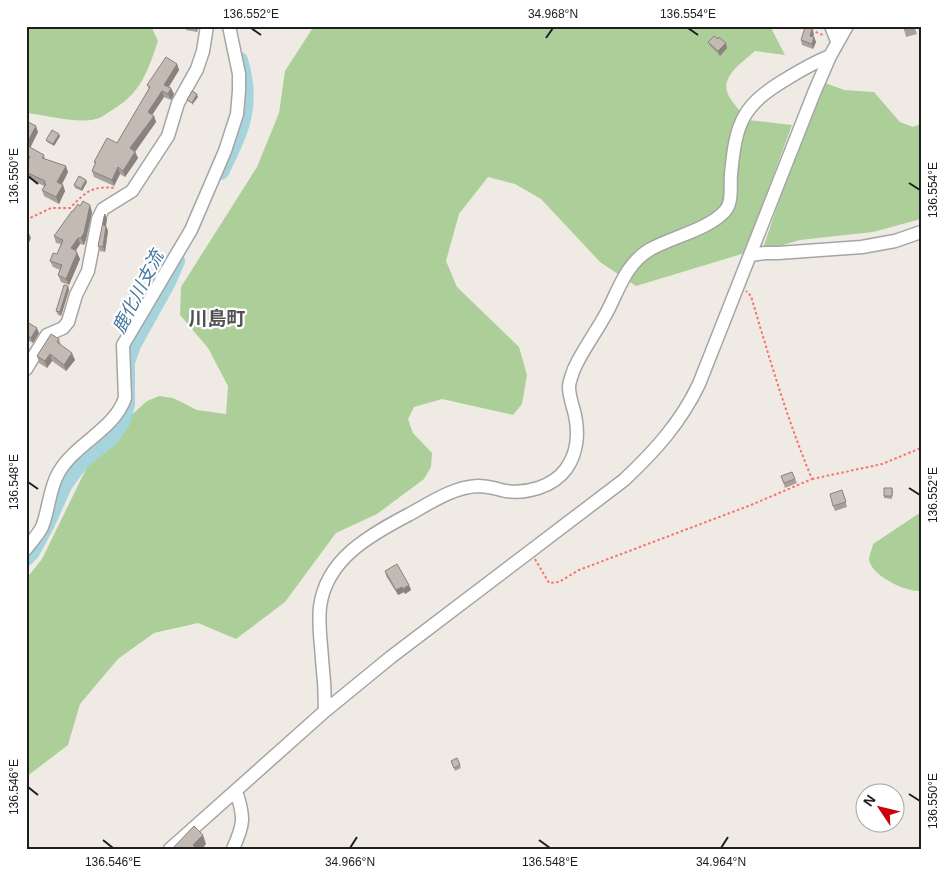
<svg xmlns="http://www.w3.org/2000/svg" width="947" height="875" viewBox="0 0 947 875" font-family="Arial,'Noto Sans JP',sans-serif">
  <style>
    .forest { fill: #accf99 }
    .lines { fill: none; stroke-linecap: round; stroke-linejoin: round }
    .river { stroke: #a5d4dd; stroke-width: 16 }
    .minor-casing { stroke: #a5a5a5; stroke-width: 15 }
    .path { stroke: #fa706b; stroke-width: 2; stroke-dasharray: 2.5 2.5; stroke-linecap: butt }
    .minor { stroke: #fff; stroke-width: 12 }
    .wall { fill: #a9a09b }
    .shaded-wall { fill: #89827e }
    .building { fill: #c4bab4; stroke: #89827e }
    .ticks { fill: none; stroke: #1e1e1e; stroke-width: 2 }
    .labels { text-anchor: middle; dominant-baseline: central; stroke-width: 4.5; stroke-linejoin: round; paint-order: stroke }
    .water-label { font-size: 18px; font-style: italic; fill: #44789e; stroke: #fff }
    .quarter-label { font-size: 19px; font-weight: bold; fill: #515151; stroke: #fff }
    .neatline { fill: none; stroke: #1e1e1e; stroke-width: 2 }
    .ticks-label { font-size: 12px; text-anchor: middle; fill: #1e1e1e }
  </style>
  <rect width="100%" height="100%" fill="#efebe4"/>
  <path class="forest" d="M26 26H151L158 41C147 73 141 94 109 112 105 115 100 118 96 119 76 124 46 115 26 113Z
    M314 26H770L785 55 755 51C742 63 717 78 730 98 735 106 742 113 748 120L792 125 745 253 636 286 600 262 541 199 515 184 488 177 459 214 446 261 457 287 519 347 527 375 522 404 513 415 442 399 414 407 408 419 413 433 432 453 431 467 424 479 377 514 336 533 285 602 236 639 198 623 154 633 118 659 80 704 68 745 26 777V579L42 559 87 467 115 430 147 401 159 396 173 398 197 410 226 414 228 386 208 348 180 315 181 287 257 167 279 113 285 71Z
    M820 81 844 90 874 92 900 122 913 127 921 124V219L873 232 800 240 762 251Z
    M921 512V591C905 592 872 576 869 560 869 556 872 549 873 544Z"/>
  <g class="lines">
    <path class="river" d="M221 172C241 131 254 106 240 60
      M26 558 32 552 46 526 65 484 82 461 111 438 122 422 127 405V362L133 345 168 282 177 261"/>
    <g class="minor-casing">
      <path id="minor" d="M831 26 837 41
        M750 255 765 253H778L862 247 895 241 921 232
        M26 369 47 335 63 328 68 322 76 295 88 271 98 219 103 209 132 191 168 136 178 103 197 69 203 51 207 26
        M26 549C31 542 38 535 42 527 49 510 49 488 59 472 76 443 114 430 125 398L123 345 191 230 225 151 237 114 239 91V74L229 26
        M325 711C325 694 324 676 322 659 321 642 318 624 320 607 326 559 370 535 408 515 430 503 453 487 478 486 488 486 496 489 506 491 526 494 553 487 566 469 577 454 579 434 575 415 573 406 569 397 569 387 569 382 572 375 574 369 583 349 597 331 607 312 619 289 626 264 649 250 671 237 708 230 725 211 733 202 730 186 731 174 736 122 742 105 788 78 801 70 815 62 830 56
        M170 849 325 711 391 657 624 480C655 451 681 422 699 384L814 93 830 56 847 26
        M233 849C244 824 245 818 236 791"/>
    </g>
    <path class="path" d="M811 30 823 35
      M26 220 51 208H70C87 191 91 186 116 188
      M812 479 882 464 921 448
      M535 559 549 583 559 582 579 570 751 505 812 479C787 419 769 357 751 296L746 291"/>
    <use href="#minor" class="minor"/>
  </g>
  <path class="wall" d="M185 26H198L197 32 186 30Z
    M903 26H914L917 34 906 37Z
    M814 34 813 37H814L816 42 813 49 802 45 801 40Z
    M708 42 727 48 720 56 710 46Z
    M177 64 179 70 169 87 174 94 171 100 164 97 152 115 154 116 156 122 135 151 138 158 125 177 120 174 114 186 94 177 92 171 95 164 94 162 117 143 149 89 147 85Z
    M26 121 38 132 30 148 44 155 45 159 68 172 62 184 63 185 65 191 59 204 44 196 42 190 44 186 26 177V164L28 160 26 159Z
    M60 136 54 146 47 142 46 140Z
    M87 182 82 191 75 188 74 185Z
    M80 206 92 212 86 239 84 245 80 244 76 250 80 259 69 285 61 282 58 275 60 270 53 267 50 261 57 254 61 244 56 243 54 236 73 211Z
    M107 219 106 226 108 231 105 252 100 251 98 246Z
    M68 286 69 290 61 316 58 315 56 311Z
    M26 323 39 333 33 343 29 341 26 345Z
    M59 339 61 345 75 360 66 371 52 361 47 368 39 363 37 356Z
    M792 472 797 483 785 488 781 476Z
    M892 488 893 491 892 499 884 498V496Z
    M844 495 847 507 835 511 833 506Z
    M385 571 409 585 411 590 405 594 404 592 398 595 386 576Z
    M457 758 461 768 455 771 451 761Z"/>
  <path class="shaded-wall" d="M195 26H198L197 32 195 27Z
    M812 29 814 34 811 41 810 36Z
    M814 37 816 42 813 49 812 44Z
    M726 43 727 48 720 56 718 51Z
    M177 64 179 70 166 91 164 85Z
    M171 88 174 94 171 100 168 94Z
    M162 91 164 97 150 118 148 112Z
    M197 94 198 97 192 105V103Z
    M154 116 156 122 133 155 130 148Z
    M36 126 38 132 28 152 26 145Z
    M59 134 60 136 54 146 53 144Z
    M135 152 138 158 125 177 123 171Z
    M66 166 68 172 60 188 57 182Z
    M118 167 120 174 114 186 112 180Z
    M86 180 87 182 82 191 81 189Z
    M63 185 65 191 59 204 56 197Z
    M90 205 92 212 86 239 84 245 81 238Z
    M105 214 107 219 105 230 103 225Z
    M106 226 108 231 105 252 103 247Z
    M28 231 31 238 26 249V235Z
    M78 238 80 244 73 255 71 248Z
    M77 253 80 259 69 285 66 279Z
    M68 286 69 290 61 316 60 312Z
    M37 328 39 333 33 343 31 338Z
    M28 336 29 341 26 345V338Z
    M72 353 75 360 66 371 64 365Z
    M50 354 52 361 47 368 45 361Z
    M409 585 411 590 405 594 403 589Z
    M402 587 404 592 398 595 396 590Z
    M203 835 206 844 202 849H195L193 845Z"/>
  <path class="building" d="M903 26H914V27L904 29Z
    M805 27 812 29 810 36 814 37 812 44 801 40Z
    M714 36 718 39 719 37 726 43 718 51 708 42Z
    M166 57 177 64 164 85 171 88 168 94 162 91 148 112 154 116 130 148 135 152 123 171 118 167 112 180 92 171 96 162H94L107 138 117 143 150 87 147 85Z
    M192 91 197 94 192 103 187 100Z
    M26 121 36 126 26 145 44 155 42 158 66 166 57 182 63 185 56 197 42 190 46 184 44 183 45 181 26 172V164L30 157 26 154Z
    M52 130 59 134 53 144 46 140Z
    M79 176 86 180 81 189 74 185Z
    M83 201 90 205 84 233 81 238H78L71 248 76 251 77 253 66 279 58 275 62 265 50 261 53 253 57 254 63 240 54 236 72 211H73L78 204 80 206Z
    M105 214 103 225 106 226 103 247 98 246 104 217Z
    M64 285 68 286 60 312 56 311Z
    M27 322 37 328 31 338 28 336 26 338V323Z
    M51 334 59 339 57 342 72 353 64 365 50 354 45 361 37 356Z
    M792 472 795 479 784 483 781 476Z
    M884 488H892V496H884Z
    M842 490 846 502 833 506 830 494Z
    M397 564 409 585 403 589 402 587 396 590 385 571Z
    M457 758 460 765 454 768 451 761Z
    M194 826 203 835 193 845 197 849H172Z"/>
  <path class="ticks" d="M251 28 261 35M688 28 698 35M546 38 553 28M28 176 38 184M909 183 920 190M28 482 38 489M909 488 920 495M28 787 38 795M909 794 920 801M103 840 113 848M539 840 550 848M350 848 357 837M721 848 728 837"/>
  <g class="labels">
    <g class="water-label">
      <text transform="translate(138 292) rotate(-63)">鹿化川支流</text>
    </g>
    <g class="quarter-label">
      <text x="217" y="318">川島町</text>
    </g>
  </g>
  <rect width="947" height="875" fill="none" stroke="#ffffff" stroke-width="55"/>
  <g transform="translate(880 808) rotate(305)"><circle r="24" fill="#ffffff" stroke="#a5a5a5"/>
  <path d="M0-4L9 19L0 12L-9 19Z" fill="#cd000d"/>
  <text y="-8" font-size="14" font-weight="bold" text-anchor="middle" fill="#1e1e1e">N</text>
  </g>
  <rect x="28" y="28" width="892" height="820" class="neatline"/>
  <g class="ticks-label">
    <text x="251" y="18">136.552°E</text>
    <text x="553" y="18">34.968°N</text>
    <text x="688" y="18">136.554°E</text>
    <text transform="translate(14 176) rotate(-90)" y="4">136.550°E</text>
    <text transform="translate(933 190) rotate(-90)" y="4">136.554°E</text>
    <text transform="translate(14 482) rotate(-90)" y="4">136.548°E</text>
    <text transform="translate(933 495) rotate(-90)" y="4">136.552°E</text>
    <text transform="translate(14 787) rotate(-90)" y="4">136.546°E</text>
    <text transform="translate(933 801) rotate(-90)" y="4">136.550°E</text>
    <text x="113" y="866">136.546°E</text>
    <text x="350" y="866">34.966°N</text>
    <text x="550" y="866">136.548°E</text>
    <text x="721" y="866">34.964°N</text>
  </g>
</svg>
